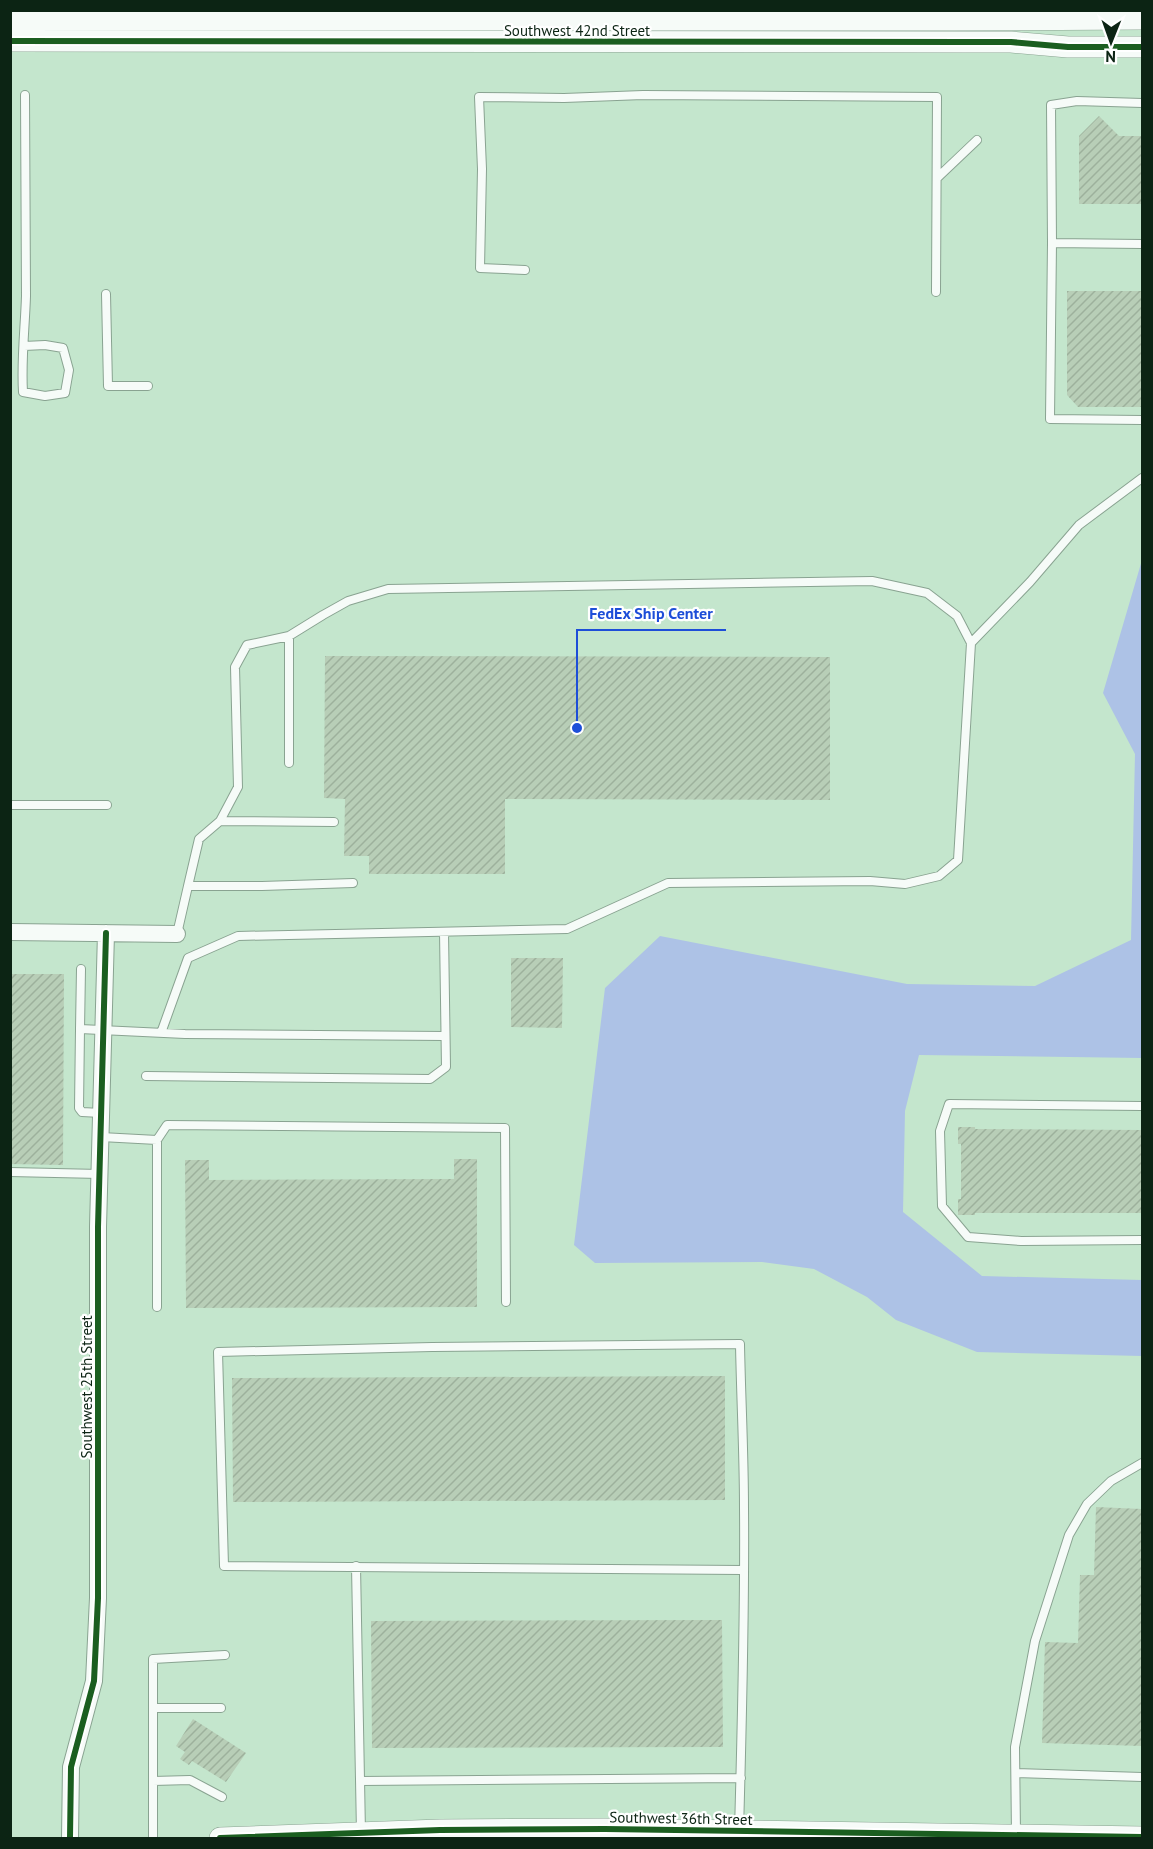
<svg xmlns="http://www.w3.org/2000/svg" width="1153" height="1849" viewBox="0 0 1153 1849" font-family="'PT Sans',sans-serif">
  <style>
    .water { fill: #adc2e6 }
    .building { fill: url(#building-hatch) }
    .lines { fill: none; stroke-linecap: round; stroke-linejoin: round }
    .service-casing { stroke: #89a391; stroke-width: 10 }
    .minor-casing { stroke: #89a391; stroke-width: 18 }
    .tertiary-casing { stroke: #89a391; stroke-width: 22 }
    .service { stroke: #f6fbf8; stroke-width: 8 }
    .minor { stroke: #f6fbf8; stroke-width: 16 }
    .tertiary { stroke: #f6fbf8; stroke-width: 21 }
    .cycleway-casing { stroke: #fff; stroke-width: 10 }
    .cycleway { stroke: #1b5e20; stroke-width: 6 }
    .labels { text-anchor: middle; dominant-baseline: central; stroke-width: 4.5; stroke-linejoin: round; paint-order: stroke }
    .street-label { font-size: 15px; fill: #0c2414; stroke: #fff }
    .leader { fill: none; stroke: #1d4ed8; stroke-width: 2 }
    .callout-dot { fill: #1d4ed8; stroke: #fff; stroke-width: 2 }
    .callout-label { font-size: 16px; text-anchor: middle; font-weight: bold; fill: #1d4ed8; stroke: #fff; stroke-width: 4.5; stroke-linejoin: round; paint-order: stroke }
  </style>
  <defs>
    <pattern id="building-hatch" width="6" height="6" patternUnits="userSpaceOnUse" patternTransform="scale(1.5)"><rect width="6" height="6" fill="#b8ceb7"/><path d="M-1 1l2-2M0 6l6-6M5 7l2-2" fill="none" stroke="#9db19c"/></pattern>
  </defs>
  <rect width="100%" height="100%" fill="#c4e6cd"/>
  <path class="water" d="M1142 560V1058L919 1055 905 1111 903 1212 982 1276 1142 1280V1356L977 1352 896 1320 867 1297 814 1269 762 1262 595 1263 574 1245 605 988 660 936 907 984 1035 986 1131 940 1135 754 1103 693Z"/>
  <path class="building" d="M1099 116 1119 136H1142V204H1079V136Z
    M1067 291H1142V407H1078L1067 395Z
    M325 656 830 657V800L505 799V874H369V856H344L345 799 324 798Z
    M511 958H563L562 1028 511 1027Z
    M10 974H64L63 1165 10 1164Z
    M958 1127H975V1129L1142 1130V1213H975V1215H958V1199H961V1144H958Z
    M454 1159H477V1307L186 1308 185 1160H209V1180L454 1179Z
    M725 1376V1500L233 1502 232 1378Z
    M1096 1507 1142 1509V1746L1042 1743 1045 1642 1078 1643 1080 1575H1094Z
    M722 1620 723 1747 372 1748 371 1621Z
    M193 1719 246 1753 226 1782 192 1761 189 1765 180 1759 185 1752 176 1746Z"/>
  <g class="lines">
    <g class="service-casing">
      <path id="service" d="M937 178 977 140
        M1052 243 1051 105 1077 101 1142 103
        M1142 244 1052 243 1050 419 1142 420
        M525 270 480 268 482 169 479 97 564 98 643 95 937 97 936 292
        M106 294 108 386H148
        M24 346 45 345 63 348 69 370 65 393 45 396 23 392C21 360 25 328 26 296 26 229 25 162 25 95
        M971 643 1030 582 1079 525 1142 478
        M10 805H107
        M220 821 238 787 235 667 247 645 289 636V763
        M188 886 199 839 220 821 334 822
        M177 934 188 886H262L353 883
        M80 1029 81 969
        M161 1033 188 958 238 936 567 929 668 883 870 881 905 884 939 876 958 860 971 643 957 616 927 593 872 581 388 589 348 601 323 615 289 636
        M146 1076 430 1079 446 1067 444 932
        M1142 1106 949 1104 940 1131 942 1206 968 1237 1021 1241 1142 1240
        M101 1113 82 1112 79 1108 80 1029 185 1034 445 1036
        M101 1137 157 1140V1307
        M157 1140 167 1125 505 1128 506 1302
        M10 1172 100 1174
        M356 1566 361 1833
        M153 1708H221
        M1016 1773 1142 1777
        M153 1781 190 1780 222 1797
        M360 1781 741 1778
        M739 1831C742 1723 745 1615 744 1508 744 1453 741 1399 740 1344L432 1347 218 1352 224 1566 743 1570
        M1016 1834 1015 1747 1035 1641 1069 1535 1087 1504 1111 1481 1142 1463
        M153 1838V1659L225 1655"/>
    </g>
    <g class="minor-casing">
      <path id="minor" d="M10 932 177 934
        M70 1838 71 1767 94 1681 98 1598V1227L106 933"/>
    </g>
    <g class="tertiary-casing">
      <path id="tertiary" d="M10 20H953L1142 19
        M10 41 969 42H1011L1068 47H1142
        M220 1838 440 1830 605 1829 1142 1837"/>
    </g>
    <use href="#service" class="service"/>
    <use href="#minor" class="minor"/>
    <use href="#tertiary" class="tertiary"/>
    <g class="cycleway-casing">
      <path id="cycleway" d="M10 41 969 42H1011L1068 47H1142
        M70 1838 71 1767 94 1681 98 1598V1227L106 933
        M220 1838 440 1830 605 1829 1142 1837"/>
    </g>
    <use href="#cycleway" class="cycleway"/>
  </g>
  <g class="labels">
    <g class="street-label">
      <text x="577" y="30">Southwest 42nd Street</text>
      <text transform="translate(86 1387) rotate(-90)">Southwest 25th Street</text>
      <text transform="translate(681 1818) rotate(1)">Southwest 36th Street</text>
    </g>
  </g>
  <path class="leader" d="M577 728L577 630H726"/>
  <circle class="callout-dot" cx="577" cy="728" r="6"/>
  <g class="callout-label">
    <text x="651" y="619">FedEx Ship Center</text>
  </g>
  <rect width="1153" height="1849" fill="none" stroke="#0c2414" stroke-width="24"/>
  <g transform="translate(1111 42) rotate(181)" stroke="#ffffff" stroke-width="4.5" paint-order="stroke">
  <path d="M0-4.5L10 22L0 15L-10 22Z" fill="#0c2414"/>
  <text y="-9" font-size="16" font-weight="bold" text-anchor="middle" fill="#0c2414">N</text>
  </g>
</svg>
